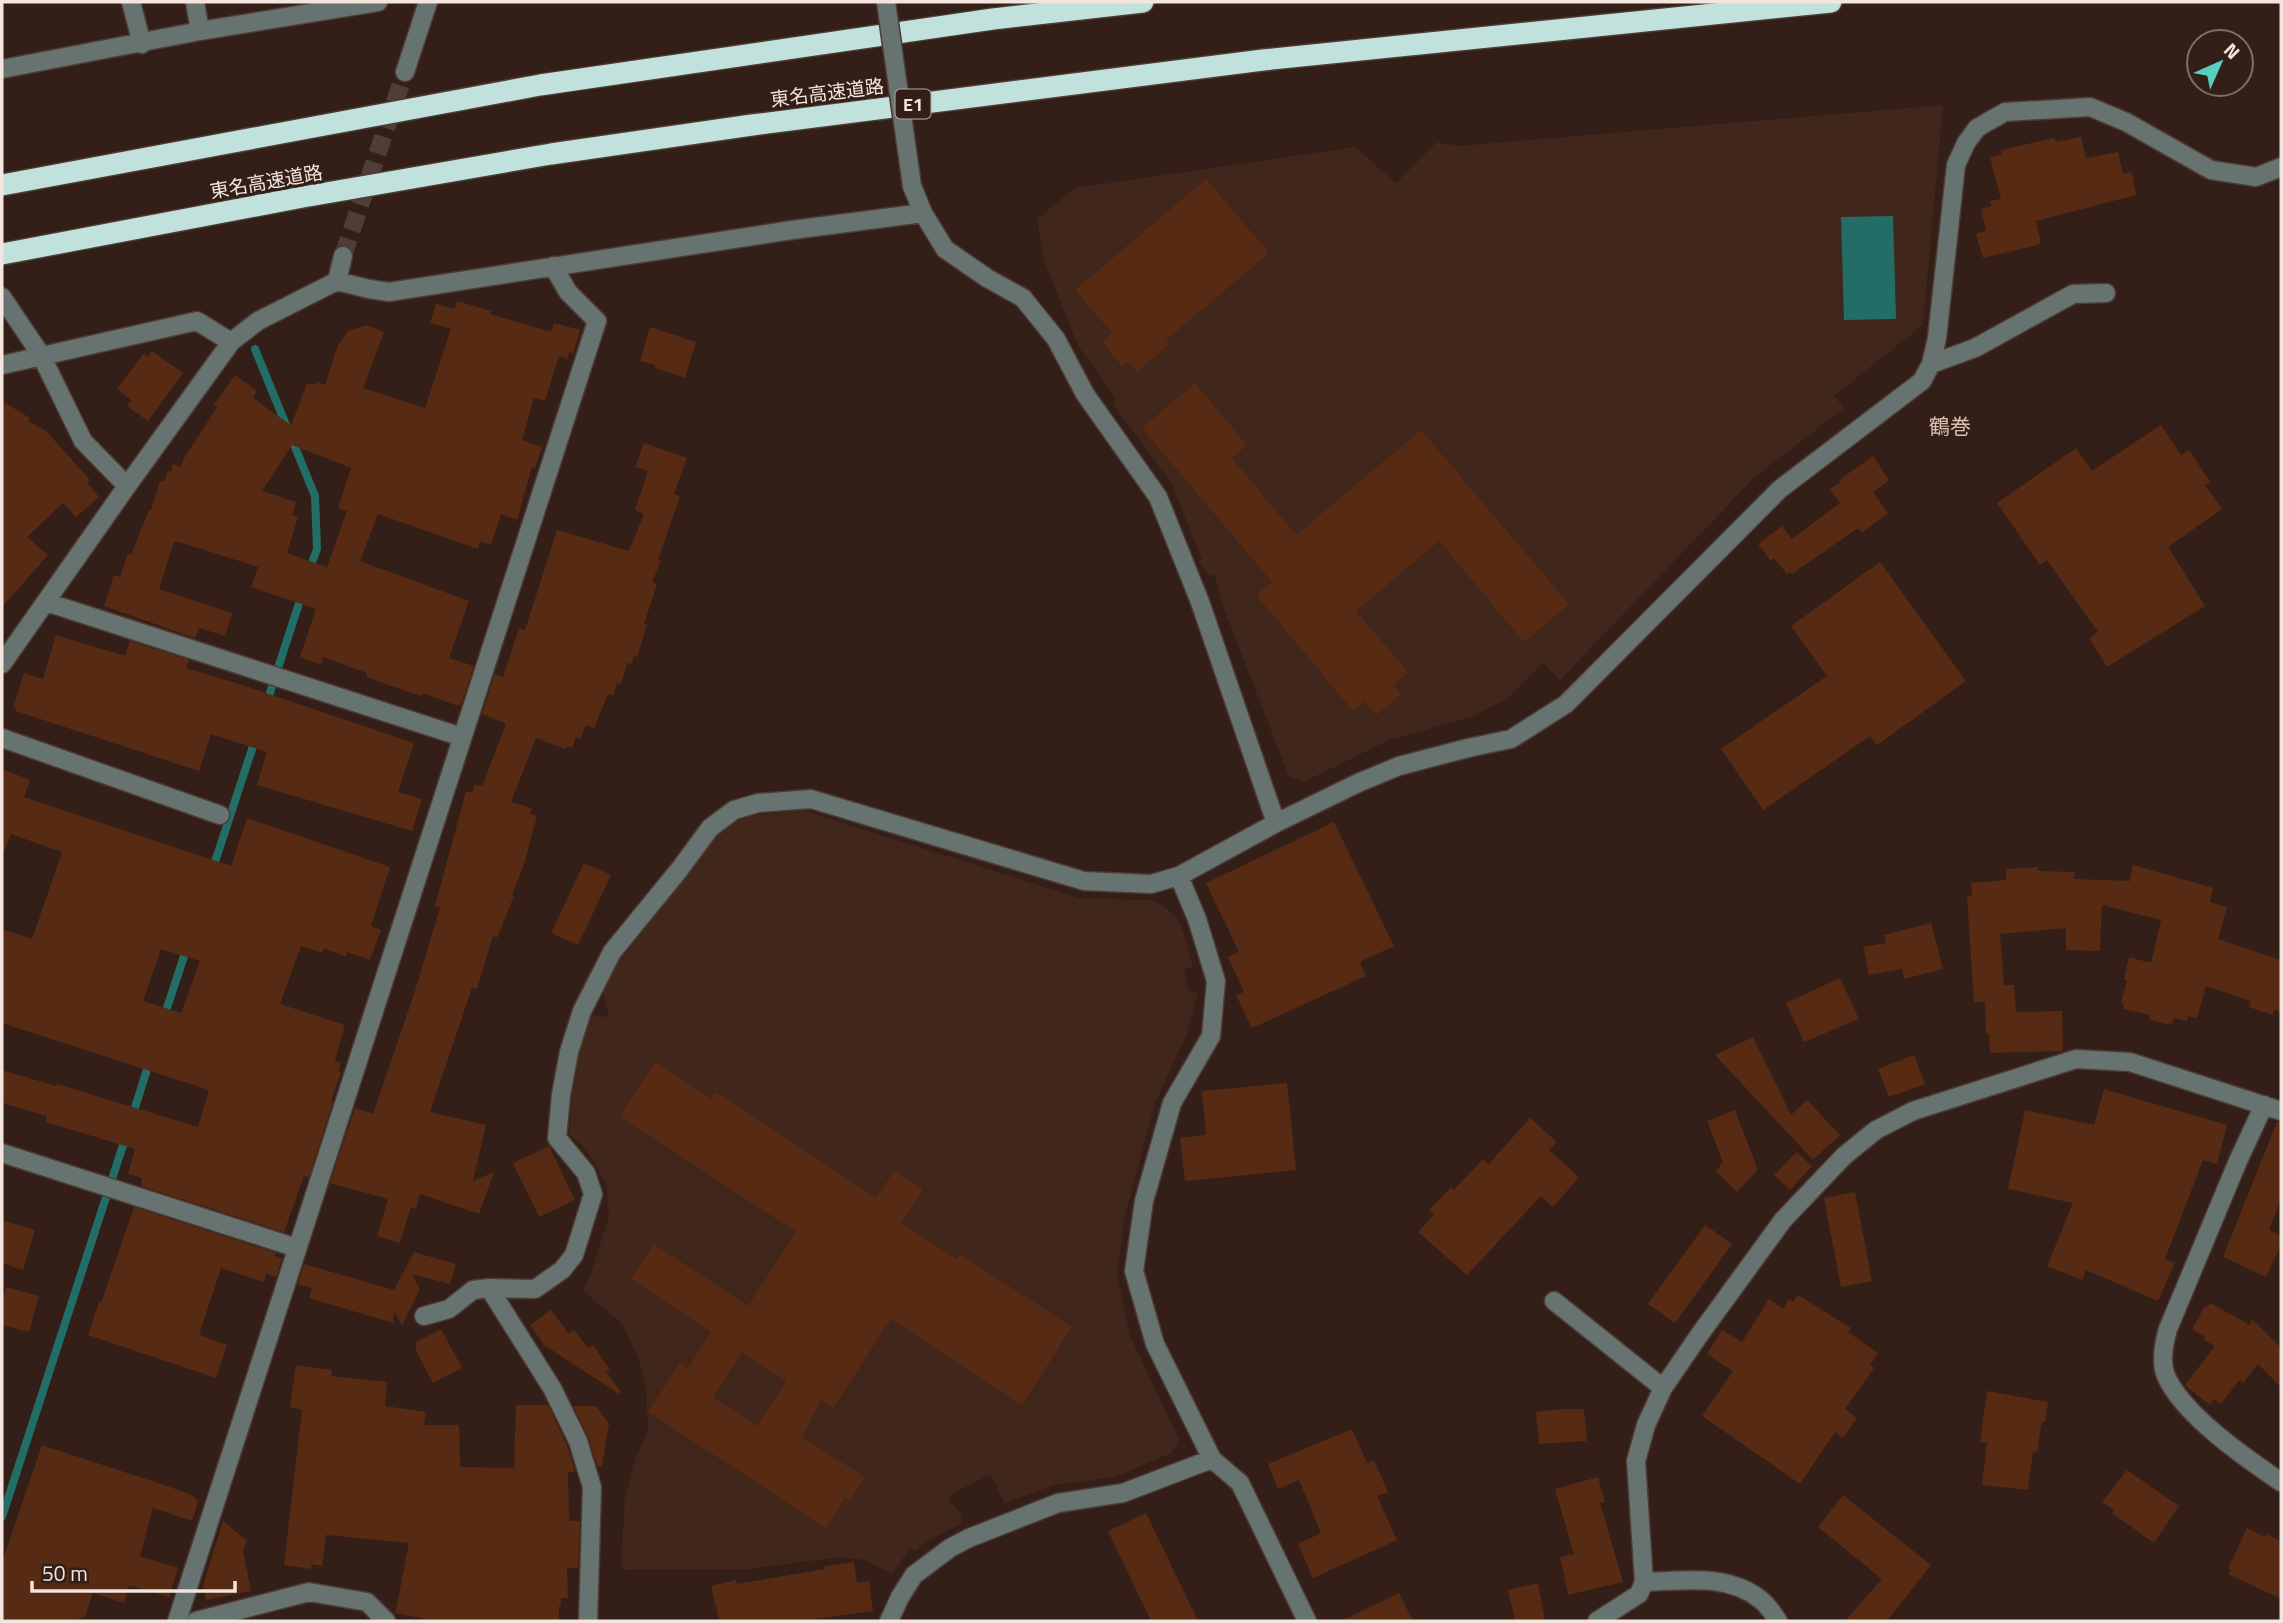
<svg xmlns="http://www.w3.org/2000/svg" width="2283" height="1623" viewBox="0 0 2283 1623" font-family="'Titillium Web','Noto Sans JP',sans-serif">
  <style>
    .built { fill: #40261b }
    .water { fill: #226e66 }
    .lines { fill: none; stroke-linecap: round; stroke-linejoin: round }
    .stream { stroke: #226e66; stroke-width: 8 }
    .building { fill: #572a14; fill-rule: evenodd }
    .minor-tunnel { stroke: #503d35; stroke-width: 18; stroke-dasharray: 18 9; stroke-linecap: butt }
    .minor-casing { stroke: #4e3b33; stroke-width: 21 }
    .highway-casing { stroke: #4e3b33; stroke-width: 24 }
    .minor { stroke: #667371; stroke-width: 18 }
    .highway { stroke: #c0e1dc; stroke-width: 21 }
    .minor-bridge-casing { stroke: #4e3b33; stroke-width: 21; stroke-linecap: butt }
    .minor-bridge { stroke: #667371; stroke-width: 18 }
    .labels { text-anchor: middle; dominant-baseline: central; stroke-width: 6; stroke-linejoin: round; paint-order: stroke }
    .shield { fill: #331f17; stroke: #baaaa3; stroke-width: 2 }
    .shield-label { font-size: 18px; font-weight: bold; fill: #f4e5df }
    .street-label { font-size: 19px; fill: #f4e5df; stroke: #331f17 }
    .neighbourhood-label { font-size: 21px; fill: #dbc0b4; stroke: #331f17 }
  </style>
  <rect width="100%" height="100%" fill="#331f17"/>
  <path class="built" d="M1943 105 1923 325 1834 396 1844 408 1755 477 1560 680 1543 663 1508 698 1472 717 1389 740 1304 782 1289 777 1223 606 1214 574 1210 576 1198 562 1202 559 1171 483 1115 407 1114 396 1078 346 1044 260 1037 219 1075 188 1355 147 1396 183 1437 142 1458 146Z
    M802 810 1079 898 1151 900 1164 906 1177 919 1183 931 1193 967 1184 968 1188 990 1198 992 1187 1034 1155 1103 1125 1216 1117 1274 1130 1336 1179 1439 1172 1453 1115 1477 1054 1485 1005 1503 990 1474 949 1496 950 1502 962 1514 961 1524 926 1542 915 1551 910 1548 892 1574 865 1560 841 1557 749 1569 624 1570 621 1563 625 1498 635 1460 648 1429 646 1386 638 1357 622 1324 583 1290 590 1276 609 1217 606 1183 587 1151 569 1134 575 1056 589 1015 609 1017 603 993 618 957 717 832 747 816Z"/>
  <path class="water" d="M1893 216 1896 319 1844 320 1841 217Z"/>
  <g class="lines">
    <path class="stream" d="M255 349 315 496 317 549 309 571
      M266 705 302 594
      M212 871 256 737
      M164 1017 187 947
      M132 1117 150 1060
      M2 1517 126 1136"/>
  </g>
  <path class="building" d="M2081 137 2086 158 2118 152 2123 174 2132 172 2136 195 2036 221 2041 244 1983 258 1976 234 1986 230 1981 209 1992 206 1990 201 2001 199 1990 157 2001 155V150L2054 138 2056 142Z
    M1206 179 1269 253 1166 340 1169 344 1137 372 1128 361 1122 366 1102 342 1112 333 1075 290Z
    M457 301 491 311 490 314 551 332 554 323 580 330 573 354 569 352 567 359 559 356 545 401 534 398 522 440 542 447 535 468 532 467 517 520 501 514 491 545 480 541 478 549 378 514 360 561 469 601 449 658 474 666 461 705 459 704 458 706 423 693 422 696 408 692 366 677 367 673 323 657 321 665 300 657 316 609 251 587 258 567 179 542H174L159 589 232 613 225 636 199 628 195 638 104 606 114 575 120 577 128 553 131 555 149 510H151L160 481 164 482 168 471 171 472 173 464 181 467 183 460 217 407 214 405 235 375 257 391 253 398 291 425 307 384H316L317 382 325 385 338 345 348 331 366 325 384 332 363 388 425 408 451 329 430 323 436 304 455 309ZM292 445 351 468 338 508 347 511 327 567 287 553 298 517 292 515 296 502 262 491Z
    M650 327 696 342 685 378 655 368V365L640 361Z
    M152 351 183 373 148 421 127 406 131 400 117 389 143 354 148 357Z
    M1195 383 1247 445 1232 458 1296 535 1421 430 1569 604 1524 642 1439 541 1356 611 1408 672 1393 685 1401 694 1376 715 1365 701 1353 711 1256 595 1272 582 1142 428Z
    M2 401 30 418 28 421 46 431 90 480 87 482 99 497 76 517 63 503 27 537 48 555 2 607Z
    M2161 425 2181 455 2189 450 2210 482 2205 485 2222 509 2168 547 2205 606 2107 667 2089 638 2098 632 2047 560 2040 565 1997 503 2076 448 2092 471Z
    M644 443 687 458 674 494 680 496 658 560 661 561 652 582 657 584 644 624 647 625 637 657 634 656 631 664 627 663 621 684 617 683 613 695 608 694 594 728 586 725 580 739 576 737 572 748 567 746 565 749 536 738 511 802 532 808 530 814 537 816 524 864 512 895 514 896 497 938 493 936 477 989 472 988 430 1112 486 1125 473 1181 494 1172 479 1214 420 1194 416 1209 411 1207 400 1243 377 1236 388 1199 330 1183 355 1108 373 1114 414 994 440 908 435 906 466 791 472 793 475 784 482 786 506 724 482 714 495 674 503 677 519 628 525 630 557 530 629 551 644 514 635 510 648 471 635 467Z
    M1873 456 1889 480 1873 492 1888 513 1862 533 1858 528 1792 574 1790 572 1787 574 1774 558 1771 561 1758 544 1782 526 1792 539 1840 503 1830 489 1841 482 1839 480Z
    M1880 562 1966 681 1877 745 1870 736 1763 810 1721 749 1827 676 1791 626Z
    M56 635 125 656 130 641 189 660 186 668 242 685 414 743 398 792 422 799 412 831 257 785 267 752 211 734 199 771 16 711V709L13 708 24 673 43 679Z
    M2 769 30 780 24 797 231 866 247 818 390 867 371 926 381 930 370 960 347 952 346 957 324 948 322 953 301 946 280 1004 345 1025 335 1061 341 1063 338 1071 341 1072 331 1101H333L309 1177 304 1176 284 1232 141 1186 142 1178 128 1174 135 1149 46 1122 47 1116 2 1103V1070L56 1086 57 1084 198 1127 209 1090 2 1023V929L32 939 62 852 11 834 4 851 2 850ZM161 949 200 961 181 1013 143 1001Z
    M1334 822 1394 946 1360 962 1366 976 1252 1028 1236 995 1244 992 1228 957 1239 952 1206 883Z
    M584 863 611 875 578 945 551 933Z
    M2133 865 2213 888 2210 902 2227 907 2218 939 2281 960V1012L2274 1010 2273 1015 2249 1007 2251 1001 2206 986 2197 1018 2188 1016 2187 1021 2174 1018 2172 1025 2149 1020 2150 1015 2123 1009 2124 1004 2121 1003 2127 980H2124L2129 957 2151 963 2161 920 2102 905 2100 951 2066 950V928L2000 934 2004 985H2014L2016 1012 2062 1011 2063 1051 1990 1053 1989 1033H1986L1985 1002H1974L1967 896H1972L1971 883 2006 880V869L2038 867V871L2075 872 2074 879 2130 881Z
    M1931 923 1943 969 1904 979 1902 969 1869 975 1863 947 1886 943 1884 935Z
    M1840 978 1859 1019 1804 1042 1786 1003Z
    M1753 1037 1791 1115 1807 1100 1840 1135 1813 1160 1715 1055Z
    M1914 1055 1925 1084 1889 1097 1878 1069Z
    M655 1062 711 1099 716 1092 876 1198 894 1171 923 1189 901 1223 957 1259 960 1254 1072 1327 1022 1405 891 1319 833 1408 821 1400 802 1437 865 1477 850 1500 845 1497 826 1528 648 1412 680 1363 688 1368 711 1332 631 1279 654 1244 748 1306 796 1232 620 1116ZM742 1352 786 1381 757 1426 713 1397Z
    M1287 1083 1296 1170 1185 1181 1180 1138 1206 1135 1202 1091Z
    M2104 1089 2227 1125 2217 1164 2203 1160 2165 1259 2175 1263 2158 1301 2086 1270 2082 1280 2047 1266 2073 1203 2008 1189 2025 1110 2094 1125Z
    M1735 1110 1758 1170 1737 1192 1716 1171 1723 1162 1707 1121Z
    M1530 1118 1557 1142 1549 1150 1579 1177 1553 1207 1541 1196 1467 1275 1418 1232 1434 1215 1429 1210 1451 1187 1454 1190 1483 1159 1488 1165Z
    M2277 1122H2281V1199L2269 1230 2281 1236V1245L2266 1277 2223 1257Z
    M549 1146 575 1200 539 1217 513 1163Z
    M1797 1152 1812 1166 1790 1190 1774 1175Z
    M1855 1192 1872 1281 1841 1287 1824 1198Z
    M134 1207 276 1253 275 1256 282 1258 276 1277 266 1274 264 1282 221 1268 199 1335 227 1345 216 1378 88 1335 99 1302 101 1303Z
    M2 1220 35 1230 23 1270 2 1263Z
    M1705 1225 1732 1244 1675 1323 1648 1304Z
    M414 1252 456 1264 450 1284 412 1274 420 1289 402 1325 394 1311 393 1323 309 1298 312 1288 298 1284 304 1264 394 1290Z
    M6 1287 39 1296 29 1332 2 1325V1303Z
    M1798 1295 1851 1328 1848 1332 1878 1353 1870 1364 1874 1368 1845 1409 1857 1418 1843 1438 1835 1432 1800 1484 1702 1416 1733 1371 1707 1354 1722 1330 1742 1342 1769 1299 1783 1309 1789 1299 1793 1302Z
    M2210 1303 2250 1325 2252 1319 2281 1348V1387L2258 1364 2243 1383 2240 1380 2236 1384 2221 1404 2214 1399 2210 1405 2185 1385 2215 1346 2204 1340 2205 1337 2192 1329 2205 1306 2208 1307Z
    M551 1310 569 1334 574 1330 588 1348 593 1345 610 1370 606 1372 621 1392 619 1394 544 1345 530 1325Z
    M441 1329 462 1368 433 1383 416 1351V1342Z
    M296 1365 332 1370 331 1376 387 1382 385 1406 426 1412 424 1425H459L460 1467 514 1468 516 1405H548L567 1445 575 1471 568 1473 569 1521H580L578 1568H567L568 1598H561V1606H559V1621H436L395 1613 401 1584 403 1583H401L409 1543 326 1535 322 1566 311 1564 312 1569 284 1565 302 1410 290 1407Z
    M1987 1391 2048 1402 2045 1422 2042 1421 2037 1452 2033 1451 2028 1490 1982 1485 1987 1443 1980 1442Z
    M573 1406H596L609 1424 602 1466 598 1467 588 1436Z
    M1561 1409H1584L1587 1441 1539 1444 1536 1412Z
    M1352 1429 1367 1463 1374 1460 1388 1492 1377 1496 1397 1540 1313 1578 1298 1544 1321 1533 1299 1480 1278 1489 1268 1464Z
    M42 1445 167 1486 190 1494 198 1501 192 1521 153 1508 140 1556 178 1568 169 1597 129 1585 124 1603 93 1593 85 1617 67 1621H2V1562Z
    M2127 1470 2179 1506 2154 1543 2112 1513 2114 1510 2102 1502Z
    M1598 1477 1605 1502 1600 1503 1623 1582 1568 1595 1560 1557 1574 1554 1555 1489Z
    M1843 1495 1931 1565 1887 1621H1845L1882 1579 1818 1527Z
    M1146 1513 1198 1621H1151L1108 1531Z
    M223 1521 247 1541 243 1551 251 1591 206 1600 203 1585Z
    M2247 1528 2265 1537 2266 1534 2281 1541V1599L2228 1574 2231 1570 2228 1569Z
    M854 1562 857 1583 869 1581 873 1611 799 1621H719L711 1586 736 1580 737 1584 825 1569 824 1566Z
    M1538 1583 1545 1621H1515L1508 1590Z
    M1399 1593 1413 1621H1341Z"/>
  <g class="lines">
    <path class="minor-tunnel" d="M343 256 405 72"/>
    <g class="minor-casing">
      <path id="minor" d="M131 2 142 44
        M195 2 200 31
        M2 69 200 31 378 2
        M405 72 428 2
        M912 186 923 213 945 249 987 278 1023 298 1056 339 1085 394 1158 497 1200 602 1276 823
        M337 281 343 256
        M2 297 41 355 83 441 127 486
        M1931 364 1975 348 2073 294 2106 293
        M2 365 197 321 231 342
        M46 602 462 737
        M2 664 127 486 231 342 258 321 337 281 369 289 389 292 792 230 923 213
        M2 738 220 815
        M1179 876 1197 919 1216 981 1211 1036 1172 1103 1144 1201 1134 1271 1155 1344 1212 1459 1240 1483 1307 1621
        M2264 1105 2238 1161 2168 1329C2164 1343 2160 1362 2166 1376 2183 1415 2247 1459 2281 1482
        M2 1153 297 1248
        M489 1288 552 1388 578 1441 592 1487 588 1621
        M1554 1301 1663 1388
        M424 1316 449 1309 473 1290 489 1288 535 1289 562 1270 574 1255 593 1194 586 1173 557 1138 561 1095 569 1052 582 1011 612 952 679 870 710 828 734 810 758 803 811 799 1084 881 1151 884 1179 876 1276 823 1358 783 1399 766 1468 748 1511 739 1566 704 1780 489 1922 381 1931 364 1937 338 1956 165 1966 143 1977 128 2005 112 2090 107 2126 122 2211 170 2256 177 2281 167
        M1644 1582C1684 1581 1728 1573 1761 1600 1768 1605 1773 1614 1778 1621
        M177 1621 597 321 568 292 553 266
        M196 1621 309 1592 367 1602 386 1621
        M889 1621 900 1597 914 1575 950 1548 969 1538 1058 1503 1123 1493 1212 1459
        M1597 1621 1639 1594 1644 1582 1636 1461 1646 1425 1663 1388 1700 1334 1783 1220 1844 1156 1876 1130 1913 1111 2076 1059 2130 1062 2281 1111"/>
    </g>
    <g class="highway-casing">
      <path id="highway" d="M2 185 540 85 993 19 1143 2
        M2 254 303 197 551 154 752 125 1263 60 1831 2"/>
    </g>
    <use href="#minor" class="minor"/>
    <use href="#highway" class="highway"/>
    <g class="minor-bridge-casing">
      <path id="minor-bridge" d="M886 2 912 186"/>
    </g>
    <use href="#minor-bridge" class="minor-bridge"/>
  </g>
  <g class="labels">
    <rect class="shield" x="895.5" y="89.5" width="35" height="29" rx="5"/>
    <g class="shield-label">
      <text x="913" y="104">E1</text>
    </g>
    <g class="street-label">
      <text transform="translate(827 92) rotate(-7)">東名高速道路</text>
      <text transform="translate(266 181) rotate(-10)">東名高速道路</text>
    </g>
    <g class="neighbourhood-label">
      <text x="1950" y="426">鶴巻</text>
    </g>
  </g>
  <rect width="2283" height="1623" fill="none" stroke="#f4e5df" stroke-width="7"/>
  <g transform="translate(2220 63) rotate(45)"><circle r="33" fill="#331f17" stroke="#806e67" stroke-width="2"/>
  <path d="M0-5L12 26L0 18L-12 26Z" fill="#57cec1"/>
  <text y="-10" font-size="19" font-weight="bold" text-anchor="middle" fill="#f4e5df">N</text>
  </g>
  <path d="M32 1581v10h203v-10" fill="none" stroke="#f4e5df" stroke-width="3.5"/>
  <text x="42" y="1581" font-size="21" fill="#f4e5df" stroke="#331f17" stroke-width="5" paint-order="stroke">50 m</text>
</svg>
